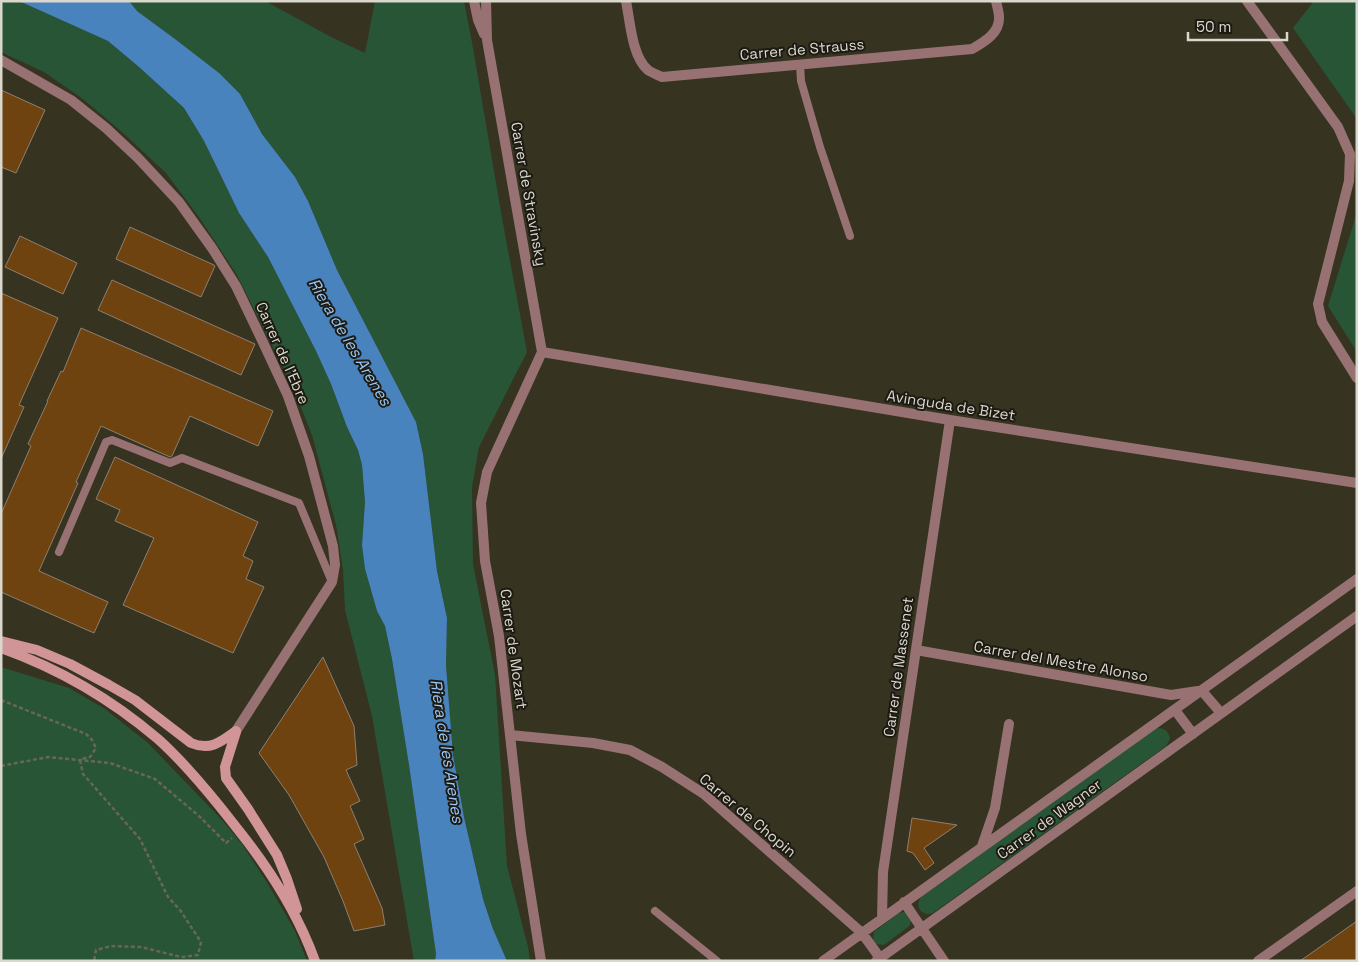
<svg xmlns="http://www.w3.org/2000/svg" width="1358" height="962" viewBox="0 0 1358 962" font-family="'Space Grotesk',sans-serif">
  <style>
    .green { fill: #285536 }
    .water { fill: #4983bd }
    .building { fill: #6e430f; stroke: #8f7f70 }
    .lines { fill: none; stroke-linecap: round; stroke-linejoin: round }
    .path { stroke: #696656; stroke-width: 2.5; stroke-dasharray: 4 2.5; stroke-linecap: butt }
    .service { stroke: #987273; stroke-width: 8 }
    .minor { stroke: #987273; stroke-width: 10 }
    .secondary { stroke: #d19497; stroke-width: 10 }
    .labels { text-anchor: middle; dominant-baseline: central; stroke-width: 4; stroke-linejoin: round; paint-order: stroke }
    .street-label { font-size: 15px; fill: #dad8cd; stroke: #1c1a12 }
    .water-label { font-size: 16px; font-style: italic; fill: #99c6f5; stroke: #1c1a12 }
  </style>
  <rect width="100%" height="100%" fill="#363321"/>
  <path class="green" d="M1 1H19L108 41 139 67 184 108 204 141 239 213 268 257 316 351 331 384 347 427 358 450 362 465 365 502 362 545 365 569 377 611 385 626 392 659 409 765 436 954 435 961H414L372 716 345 610 343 570 336 525 312 435 292 385 237 275 201 220 166 173 122 132 83 99 44 72 1 52Z
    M129 1H265L333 38 365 53 375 1H464L473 48 502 218 527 352 479 447 472 487 473 564 495 675 507 866 528 947 530 961H507L493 929 483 899 464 817 453 755 446 665 447 618 437 571 423 454 416 422 337 270 308 201 295 177 262 134 240 94 175 39 137 11Z
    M1314 1H1357V119L1293 28Z
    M1357 212V352L1328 306Z
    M1 667 69 688 105 709 148 743 223 821 242 844 268 884 295 931 307 961H1Z
    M1157 728C1164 728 1169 731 1170 739L1166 746 933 913C922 917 914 907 921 897Z
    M904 912 907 913 911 920 910 925 908 927 884 945 876 944 873 940 874 932 898 913Z"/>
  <path class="water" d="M19 1H129L137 11 175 39 219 73 240 94 262 134 295 177 308 201 337 270 416 422 423 454 437 571 447 618 446 665 453 755 464 817 483 899 493 929 507 961H435L436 954 409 765 392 659 385 626 377 611 365 569 362 545 365 502 362 465 358 450 347 427 331 384 316 351 268 257 239 213 204 141 184 108 139 67 108 41Z"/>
  <path class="building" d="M1 90 45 110 16 173 1 167Z
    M130 227 214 265 215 266 201 297 116 259Z
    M20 236 77 263 63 294 5 267Z
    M112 280 255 344 241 375 98 310Z
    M1 293 58 318 19 405 24 407 1 459Z
    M81 328 273 411 258 446 190 416 172 456 170 457 101 426 76 482 78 483 39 571 108 602 94 633 1 592V514L31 446 28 444 48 401H47L61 371 63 372Z
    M115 457 258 522 243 556 253 561 246 579 264 587 233 653 123 605 154 538 115 521 120 510 96 499Z
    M323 657 354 726 357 765 346 770 360 801 350 806 364 839 354 844 382 908 385 925 354 931 343 901 324 857 289 795 259 753Z
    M912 818 957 825 924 848 934 863 925 870 913 853 907 851Z
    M1357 921V961H1300Z"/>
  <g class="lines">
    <path class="path" d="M1 700 86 734 92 740 96 748 90 757 81 759
      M80 760 83 774 140 839 168 897 180 910 201 942 198 955 181 957 141 947 111 946 96 950 94 961
      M1 766 48 757 110 763 155 779 199 816 226 843 232 838"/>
    <path class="service" d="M800 65 801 81 820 147 850 236
      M59 552 106 442 112 440 170 463 182 458 299 503 332 582
      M655 911 717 961"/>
    <path class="minor" d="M474 1 478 20 484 34
      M486 1 487 40 542 352
      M626 1C630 21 632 57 648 70 652 73 658 75 662 77L972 49C984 42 1000 33 999 17 999 12 997 6 996 1
      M1247 1 1338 127 1350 154 1349 181 1318 304 1322 322 1357 378
      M1 60 71 100 106 128 138 158 179 202 212 248 236 286 261 338 288 396 309 456 333 546 335 565 332 582 236 731
      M542 352 950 420 1357 483
      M916 650 1171 695 1198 691
      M1202 691 1221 713
      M1175 710 1193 734
      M510 735 593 743 630 750 662 767 704 794 862 933 880 958
      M982 846 995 808 1009 724
      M904 902 944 961
      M882 919 883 872 950 420
      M541 961 521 834 499 636 485 561 481 503 487 472 542 352
      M823 961C1001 833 1179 707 1357 579
      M876 961 1357 616
      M1258 961 1357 891"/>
    <path class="secondary" d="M1 641 37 650 70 664 109 685 135 700 191 743C210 751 221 742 236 731
      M1 648C60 669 111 699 158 739 187 765 212 796 236 827 269 868 297 911 315 961
      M236 732 225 767 226 778 248 809 277 855 287 879 297 909"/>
  </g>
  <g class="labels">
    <g class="street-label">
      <text transform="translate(802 49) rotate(-5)">Carrer de Strauss</text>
      <text transform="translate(529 194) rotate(80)">Carrer de Stravinsky</text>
      <text transform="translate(283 353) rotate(66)">Carrer de l'Ebre</text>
      <text transform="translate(951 405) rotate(9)">Avinguda de Bizet</text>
      <text transform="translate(514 649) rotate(82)">Carrer de Mozart</text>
      <text transform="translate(1061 661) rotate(10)">Carrer del Mestre Alonso</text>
      <text transform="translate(898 667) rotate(-82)">Carrer de Massenet</text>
      <text transform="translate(748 815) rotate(40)">Carrer de Chopin</text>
      <text transform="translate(1049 819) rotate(-36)">Carrer de Wagner</text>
    </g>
    <g class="water-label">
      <text transform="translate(350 342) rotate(59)">Riera de les Arenes</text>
      <text transform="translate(447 751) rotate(81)">Riera de les Arenes</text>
    </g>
  </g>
  <rect width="1358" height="962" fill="none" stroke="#dad8cd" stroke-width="5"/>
  <path d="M1188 32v8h99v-8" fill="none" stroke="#dad8cd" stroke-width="2.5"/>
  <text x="1196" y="32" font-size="15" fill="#dad8cd" stroke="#1c1a12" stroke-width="4" paint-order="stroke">50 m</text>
</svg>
